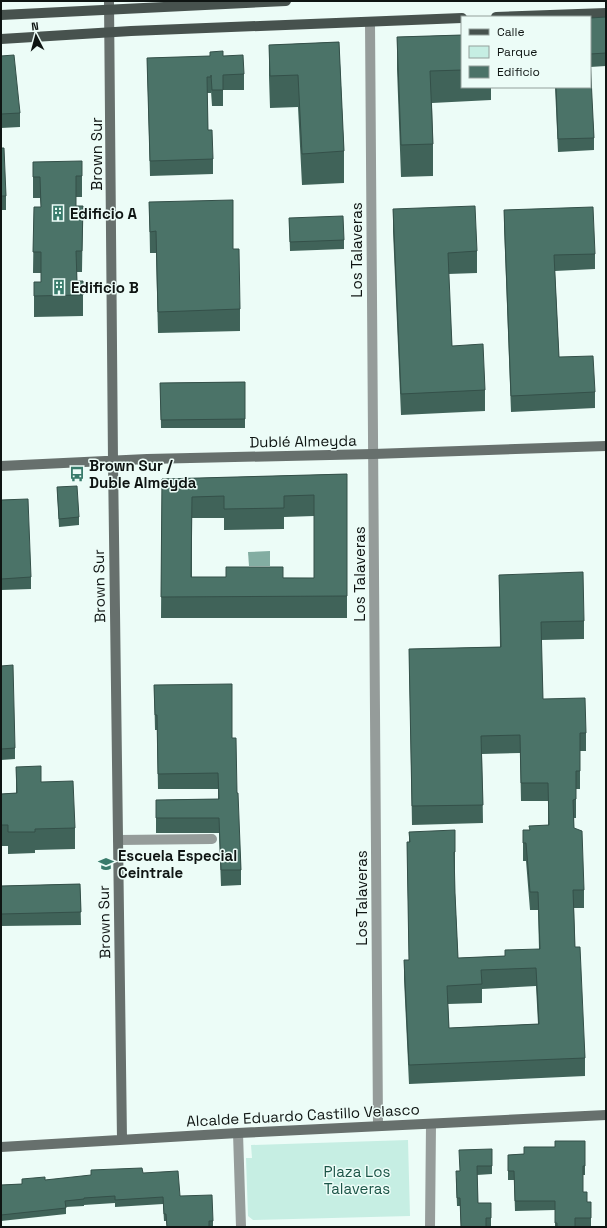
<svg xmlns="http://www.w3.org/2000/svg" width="607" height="1228" viewBox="0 0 607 1228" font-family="'Space Grotesk',sans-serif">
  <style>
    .green { fill: #c6eee3 }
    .water { fill: #83ada2 }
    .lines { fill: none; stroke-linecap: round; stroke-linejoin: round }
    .street { stroke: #959c9a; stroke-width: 10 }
    .secondary { stroke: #67706d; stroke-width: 10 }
    .primary { stroke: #47524e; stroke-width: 10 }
    .wall { fill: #406359; fill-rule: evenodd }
    .building { fill: #4b7368; stroke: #345049; fill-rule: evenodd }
    .labels { text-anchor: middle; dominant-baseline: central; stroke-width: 3; stroke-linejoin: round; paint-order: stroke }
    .street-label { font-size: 15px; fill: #0f1513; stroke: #ecfcf7 }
    .poi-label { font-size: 15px; font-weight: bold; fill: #0f1513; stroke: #ecfcf7; text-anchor: start }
    .park-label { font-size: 15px; fill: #1b5447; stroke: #ecfcf7 }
  </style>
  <rect width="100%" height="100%" fill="#ecfcf7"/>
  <path class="green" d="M408 1140 410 1216 253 1220 248 1216 246 1158H252L251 1145Z"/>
  <path class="water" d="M270 551V566H249L248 552Z"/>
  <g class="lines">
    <path class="street" d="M370 22 378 1126
      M118 840 212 839
      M238 1133 241 1227
      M430 1227 431 1124"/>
    <path class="secondary" d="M109 1 113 461 122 1140
      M1 466 147 459 373 454 606 446
      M1 1147 238 1133 606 1115"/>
    <path class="primary" d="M1 15 286 1
      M496 17 606 13
      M1 39 131 31 462 18"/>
  </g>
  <path class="wall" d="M590 18 606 25V66L590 67 594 138V150L558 152 555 87H590Z
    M462 35V87H491V100L432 103 433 144V176L401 177 397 69V37Z
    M339 42 344 151V183L302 185 298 107 270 108 269 77V45Z
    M1 56 20 113V127L1 128Z
    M223 56 244 74V90H223V106H212L211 91V93H207L208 130 213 159V174L150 176 147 58Z
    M1 148 6 196V210H1Z
    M33 162 82 176V197H76V206H83L82 272H77V281L83 295V316L34 317V282H41V273H33L34 207H41L40 198H33Z
    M149 202 233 249 240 309V331L158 333 156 253H150Z
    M393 209 477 251V273L448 274 452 346 485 390V411L401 415 393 231Z
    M504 210 595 254V269L555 271 559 357 595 392V408L511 412 504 226Z
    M289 218 344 240V249L290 251Z
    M245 382V428H161L160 383Z
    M347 474V618H161L162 479ZM314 516V578L192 577V518H224V530L284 529V517Z
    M57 487 79 517V525L59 527Z
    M1 500 31 577V589L1 590Z
    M499 575 584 621V639L541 640 543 699 586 733V751H580V789H576V818H574V828L584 890V908H574L575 947 585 1058V1076L409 1084 404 979V960H409L407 842H409V832L455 852V870H454L455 893 458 958 505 956 539 949 538 910H530L526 861H523V830H529L548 825V801H521L520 753 482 754 483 823 412 825 409 649 500 647ZM536 986 538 1024 449 1028 448 1004 482 1003V989Z
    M1 666 15 748V759L1 760Z
    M154 685 232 738 237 793 241 870V885L221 886 219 833H156V800L218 799V789H158L157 730H155Z
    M16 767 41 782 75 828V849L35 850V853L8 854V846H1V794L16 793Z
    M80 884 81 925 1 926V886Z
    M585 1141V1175H583V1192L587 1202H591V1227H555V1210L515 1211 514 1180H508V1155L524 1154 555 1147Z
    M492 1149V1174L477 1175 478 1203H491V1226H486V1227H461L460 1206H457L456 1179 460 1171Z
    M143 1173 180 1196 213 1221V1227H167L166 1221H164L163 1204 115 1207V1203L84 1205V1206L66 1207V1214L1 1221V1185L22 1184 45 1180Z"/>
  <path class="building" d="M606 17V53L590 54V18Z
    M462 35V70L430 71 433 144 401 145 397 37Z
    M339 42 344 151 302 154 298 75 270 76 269 45Z
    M223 51V56L243 55 244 74 223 75V90H212L211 75V77H207L208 130H212L213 159 150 161 147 58 210 56V52Z
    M14 55 20 113 1 114V56Z
    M590 57 594 138 558 139 556 87H590Z
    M1 148H4L6 196H1Z
    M82 161V176H76V206H83L82 251H76L77 281H83V295L34 296V282H41V252H33L34 207H41L40 177H33V162Z
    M233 200V249H239L240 309 158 312 156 231 150 232 149 202Z
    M475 206 477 251 448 253 452 346 483 344 485 390 401 394 393 209Z
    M593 207 595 254 554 255 559 357 593 356 595 392 511 396 504 210Z
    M343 216 344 240 290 242 289 218Z
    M245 382V419L161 420 160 383Z
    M347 474V596L161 597 162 479ZM314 495V578H283V567H226V577H191L192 497 224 496V509L284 508V496Z
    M77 486 79 517 59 519 57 487Z
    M28 499 31 577 1 579V500Z
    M583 572 584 621 541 622 543 699 585 698 586 733H580V771H576V799L573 800 574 828 582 831 584 890H573L575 947H580L585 1058 409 1065 404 960H409L407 842H410L409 832 455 830V852H454L455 893 458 958 505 956V950L540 949 538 892H530L526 843H523V830H530L529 826 549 825 548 783H521L520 735 481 736 483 805 412 806 409 649 501 647 499 575ZM536 968 539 1024 449 1028 447 986 482 984 481 970Z
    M13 665 15 748 1 749V666Z
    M232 684V738H236L237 793H238L241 870H221L219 818H156V800L219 799 218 773 158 774 157 715H155L154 685Z
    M41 766V782L73 781 75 828 35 829V832H8V825H1V794L17 793 16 767Z
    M80 884 81 912 1 914V886Z
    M555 1141H585V1166H583V1192H587V1202H591V1218H575V1227H557V1223H555V1201H515L514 1171H508V1155L524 1154V1147H555Z
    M492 1149V1166H477L478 1203H491V1218H486V1227H461L460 1198H457L456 1171H460L459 1150Z
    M142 1168 143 1173 178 1171 180 1196 212 1195 213 1221H209V1227H167L166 1214H164L163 1197 115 1200V1196L84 1198V1199L65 1201 66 1208 1 1215V1185L22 1184V1179L45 1177V1180L91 1175V1170Z"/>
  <defs>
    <g id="building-bare" transform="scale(1.2)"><path d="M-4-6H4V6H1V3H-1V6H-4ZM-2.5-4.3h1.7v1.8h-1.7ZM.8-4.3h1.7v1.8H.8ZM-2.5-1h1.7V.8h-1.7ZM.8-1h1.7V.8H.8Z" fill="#397b6b" stroke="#ecfcf7" stroke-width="2.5" paint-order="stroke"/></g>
    <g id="bus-bare" transform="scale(1.2)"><path d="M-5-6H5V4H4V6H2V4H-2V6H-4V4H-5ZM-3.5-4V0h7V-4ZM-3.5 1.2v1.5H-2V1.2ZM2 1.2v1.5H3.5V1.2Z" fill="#397b6b" stroke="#ecfcf7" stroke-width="2.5" paint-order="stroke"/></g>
    <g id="school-bare" transform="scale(1.2)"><path d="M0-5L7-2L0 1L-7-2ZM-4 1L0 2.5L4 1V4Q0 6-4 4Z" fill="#397b6b" stroke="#ecfcf7" stroke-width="2.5" paint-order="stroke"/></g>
  </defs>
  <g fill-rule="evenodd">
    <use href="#building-bare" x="58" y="213"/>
    <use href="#building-bare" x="59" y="287"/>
    <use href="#bus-bare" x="77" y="474"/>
    <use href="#school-bare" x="106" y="864"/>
  </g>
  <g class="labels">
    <g class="street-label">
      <text transform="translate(96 154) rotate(-90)">Brown Sur</text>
      <text transform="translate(356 250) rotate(-90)">Los Talaveras</text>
      <text transform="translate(303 441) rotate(-1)">Dublé Almeyda</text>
      <text transform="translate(359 574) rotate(-90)">Los Talaveras</text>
      <text transform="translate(99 586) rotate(-91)">Brown Sur</text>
      <text transform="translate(361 898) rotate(-90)">Los Talaveras</text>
      <text transform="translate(104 922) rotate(-91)">Brown Sur</text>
      <text transform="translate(303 1115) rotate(-3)">Alcalde Eduardo Castillo Velasco</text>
    </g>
    <g class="poi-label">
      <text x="70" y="213">Edificio A</text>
      <text x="71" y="287">Edificio B</text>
      <text x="89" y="465">Brown Sur /<tspan x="89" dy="17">Duble Almeyda</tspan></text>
      <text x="118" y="855">Escuela Especial<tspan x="118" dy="17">Ceintrale</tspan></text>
    </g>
    <g class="park-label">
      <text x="357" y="1171">Plaza Los<tspan x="357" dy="17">Talaveras</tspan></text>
    </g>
  </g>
  <rect width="607" height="1228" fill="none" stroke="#0f1513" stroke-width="4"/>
  <rect x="461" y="16" width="130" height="72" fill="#ecfcf7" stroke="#94a09c"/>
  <rect x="469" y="29" width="20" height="6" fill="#47524e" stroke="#94a09c"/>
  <text x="497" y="36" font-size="12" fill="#0f1513">Calle</text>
  <rect x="469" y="46" width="20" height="12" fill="#c6eee3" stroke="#94a09c"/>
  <text x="497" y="56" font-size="12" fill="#0f1513">Parque</text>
  <rect x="469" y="66" width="20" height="12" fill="#4b7368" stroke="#94a09c"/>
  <text x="497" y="76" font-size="12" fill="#0f1513">Edificio</text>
  <g transform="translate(36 36) rotate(354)" stroke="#ecfcf7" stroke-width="3" paint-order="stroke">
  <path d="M0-3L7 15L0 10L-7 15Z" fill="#0f1513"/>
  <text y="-6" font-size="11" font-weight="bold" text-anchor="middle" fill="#0f1513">N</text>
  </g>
</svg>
